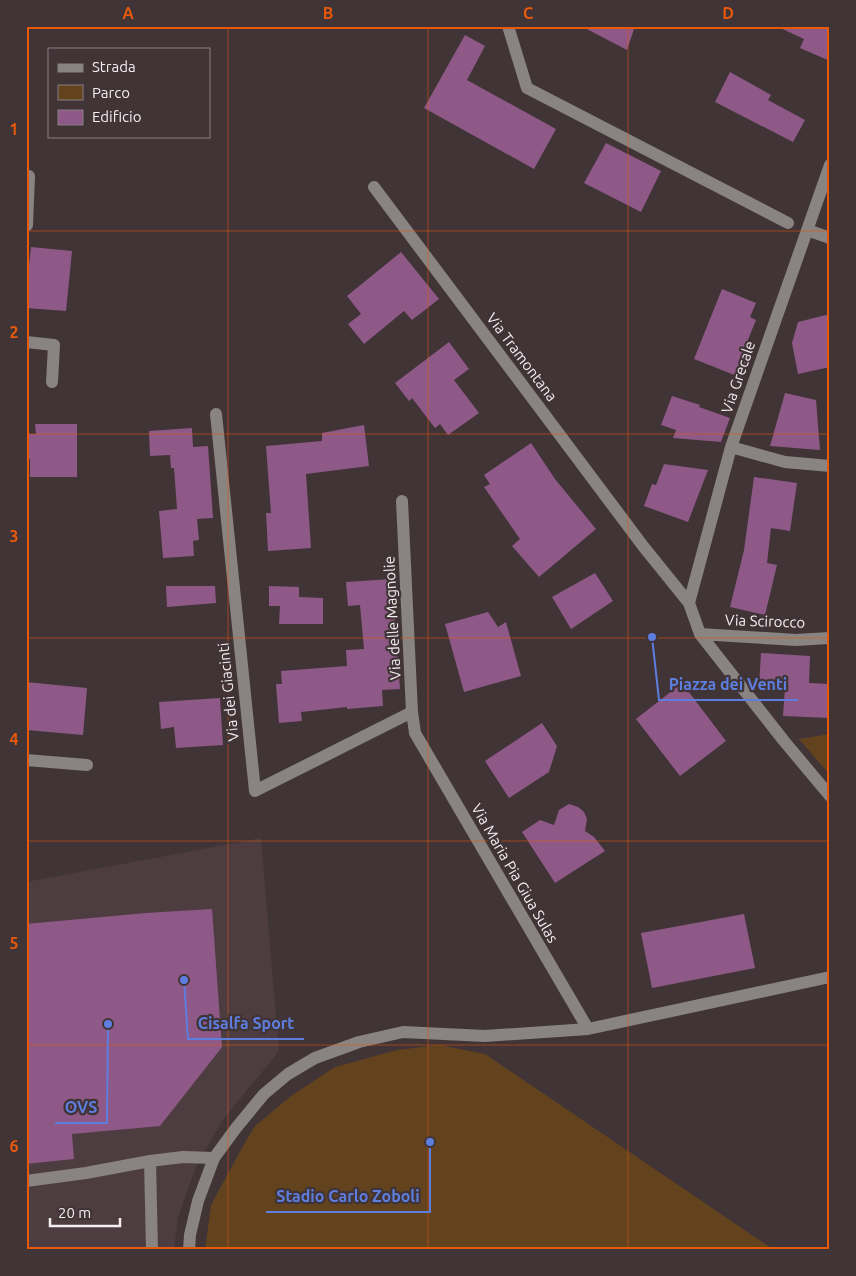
<svg xmlns="http://www.w3.org/2000/svg" width="856" height="1276" viewBox="0 0 856 1276" font-family="Ubuntu,sans-serif">
  <style>
    .built { fill: #4e3d40 }
    .green { fill: #62431e }
    .building { fill: #8e5986 }
    .lines { fill: none; stroke-linecap: round; stroke-linejoin: round }
    .minor { stroke: #898381; stroke-width: 12 }
    .grid { fill: none; stroke: #e8590c; stroke-width: 1; stroke-opacity: 0.55 }
    .labels { text-anchor: middle; dominant-baseline: central; stroke-width: 4.5; stroke-linejoin: round; paint-order: stroke }
    .street-label { font-size: 15px; fill: #f5edef; stroke: #403437 }
    .leader { fill: none; stroke: #5e7edf; stroke-width: 2 }
    .callout-dot { fill: #5e7edf; stroke: #403437; stroke-width: 2 }
    .callout-label { font-size: 16px; text-anchor: middle; font-weight: bold; fill: #5e7edf; stroke: #403437; stroke-width: 4.5; stroke-linejoin: round; paint-order: stroke }
    .neatline { fill: none; stroke: #e8590c; stroke-width: 2 }
    .grid-label { font-size: 16px; text-anchor: middle; font-weight: bold; fill: #e8590c }
  </style>
  <rect width="100%" height="100%" fill="#403437"/>
  <path class="built" d="M261 838 279 1051 222 1121 195 1169 178 1217 174 1250H26V882Z"/>
  <path class="green" d="M830 734V775L799 739Z
    M439 1045 485 1054 774 1250H205L211 1205 243 1146 255 1126 291 1096 335 1067 397 1050Z"/>
  <path class="building" d="M581 26H635L627 50Z
    M776 26H830V61L800 48 804 39Z
    M465 35 485 46 467 80 556 129 534 169 424 108Z
    M730 72 771 95 768 100 805 120 793 142 715 102Z
    M606 143 661 171 641 212 584 183Z
    M31 247 72 251 66 311 26 308V265H29Z
    M401 252 439 299 412 320 404 311 364 344 348 324 361 314 347 296Z
    M722 289 756 303 750 317 756 320 741 357 749 360 742 378 694 359Z
    M830 314V367L798 374 792 343 798 322Z
    M449 342 469 369 454 380 479 413 448 435 440 424 435 428 412 398 409 401 395 383Z
    M785 393 816 400 820 450 770 446Z
    M672 396 700 405 699 407 730 418 721 442 673 438 676 430 661 425Z
    M35 424H77V477H30V459H26V434H36Z
    M364 425 369 466 306 474 311 548 268 551 266 513H271L266 446 322 441V433Z
    M192 428 193 447 208 446 213 518 197 519 199 540 193 541 194 556 163 558 159 511 177 509 174 468H171L170 455 150 456 149 431Z
    M531 443 555 479 596 529 539 577 512 546 520 539 484 487 490 484 484 475Z
    M664 464 708 470 688 522 644 506 652 484 656 485Z
    M754 477 797 483 790 531 771 528 767 563 777 565 765 615 730 607 744 550Z
    M595 573 613 601 571 629 552 597Z
    M392 579 400 689 382 690 383 706 347 709V707L301 712 302 721 279 723 276 684H282L281 671 347 666 346 650 364 649 360 605 348 606 346 582Z
    M166 586H215L216 603 167 607Z
    M269 586 299 587V597L323 598V624H279L280 606H269Z
    M488 612 498 627 506 622 521 676 464 692 445 624Z
    M761 653 810 656 809 683 830 684V718L783 716 785 687 759 686Z
    M26 682 87 688 83 735 26 730Z
    M682 683 726 741 680 776 636 719Z
    M220 698 223 745 176 748 174 727 161 729 159 702Z
    M542 723 557 746 549 772 509 798 485 761Z
    M569 804 578 807 584 812 587 819 585 831 594 837 605 851 555 883 522 832 540 820 554 825 559 810Z
    M212 909 222 1047 160 1126 72 1134 74 1159 26 1164V924L146 913Z
    M744 914 755 968 652 988 641 933Z"/>
  <g class="lines">
    <path class="minor" d="M508 26 527 88 788 223
      M26 176H29L27 225
      M374 187 643 546 689 603 700 634 784 741 830 796
      M807 230 830 238
      M26 342 54 345 52 382
      M216 414 255 791 412 712
      M731 447 785 462 830 466
      M402 501 412 712 415 733 588 1029
      M689 603 731 447 830 165
      M700 634 796 640 830 638
      M26 760 87 765
      M150 1161 152 1250
      M26 1181 86 1173 150 1161 183 1157 214 1158
      M189 1250 190 1235 198 1201 214 1158 236 1128 264 1094 288 1074 315 1058 359 1042 403 1032 485 1036 588 1029 830 977"/>
  </g>
  <path class="grid" d="M228 26V1250M428 26V1250M628 26V1250M26 231H830M26 434H830M26 638H830M26 841H830M26 1045H830"/>
  <g class="labels">
    <g class="street-label">
      <text transform="translate(522 357) rotate(53)">Via Tramontana</text>
      <text transform="translate(738 377) rotate(-71)">Via Grecale</text>
      <text transform="translate(392 618) rotate(-93)">Via delle Magnolie</text>
      <text transform="translate(765 621) rotate(2)">Via Scirocco</text>
      <text transform="translate(228 692) rotate(-96)">Via dei Giacinti</text>
      <text transform="translate(515 873) rotate(60)">Via Maria Pia Giua Sulas</text>
    </g>
  </g>
  <path class="leader" d="M652 637L659 700H798M184 980L188 1039H304M108 1024L107 1123H55M430 1142L430 1212H266"/>
  <g class="callout-dot">
    <circle cx="652" cy="637" r="5"/>
    <circle cx="184" cy="980" r="5"/>
    <circle cx="108" cy="1024" r="5"/>
    <circle cx="430" cy="1142" r="5"/>
  </g>
  <g class="callout-label">
    <text x="728" y="690">Piazza dei Venti</text>
    <text x="246" y="1029">Cisalfa Sport</text>
    <text x="81" y="1113">OVS</text>
    <text x="348" y="1202">Stadio Carlo Zoboli</text>
  </g>
  <rect width="856" height="1276" fill="none" stroke="#403437" stroke-width="55"/>
  <rect x="48" y="48" width="162" height="90" fill="#403437" stroke="#887e81"/>
  <rect x="58" y="64" width="25" height="8" fill="#898381" stroke="#887e81"/>
  <text x="92" y="72" font-size="15" fill="#f5edef">Strada</text>
  <rect x="58" y="85" width="25" height="15" fill="#62431e" stroke="#887e81"/>
  <text x="92" y="98" font-size="15" fill="#f5edef">Parco</text>
  <rect x="58" y="110" width="25" height="15" fill="#8e5986" stroke="#887e81"/>
  <text x="92" y="122" font-size="15" fill="#f5edef">Edificio</text>
  <path d="M50 1218v8h70v-8" fill="none" stroke="#f5edef" stroke-width="2.5"/>
  <text x="58" y="1218" font-size="15" fill="#f5edef" stroke="#403437" stroke-width="4" paint-order="stroke">20 m</text>
  <rect x="28" y="28" width="800" height="1220" class="neatline"/>
  <g class="grid-label">
    <text x="128" y="19">A</text>
    <text x="328" y="19">B</text>
    <text x="528" y="19">C</text>
    <text x="728" y="19">D</text>
    <text x="14" y="135">1</text>
    <text x="14" y="338">2</text>
    <text x="14" y="542">3</text>
    <text x="14" y="745">4</text>
    <text x="14" y="949">5</text>
    <text x="14" y="1152">6</text>
  </g>
</svg>
